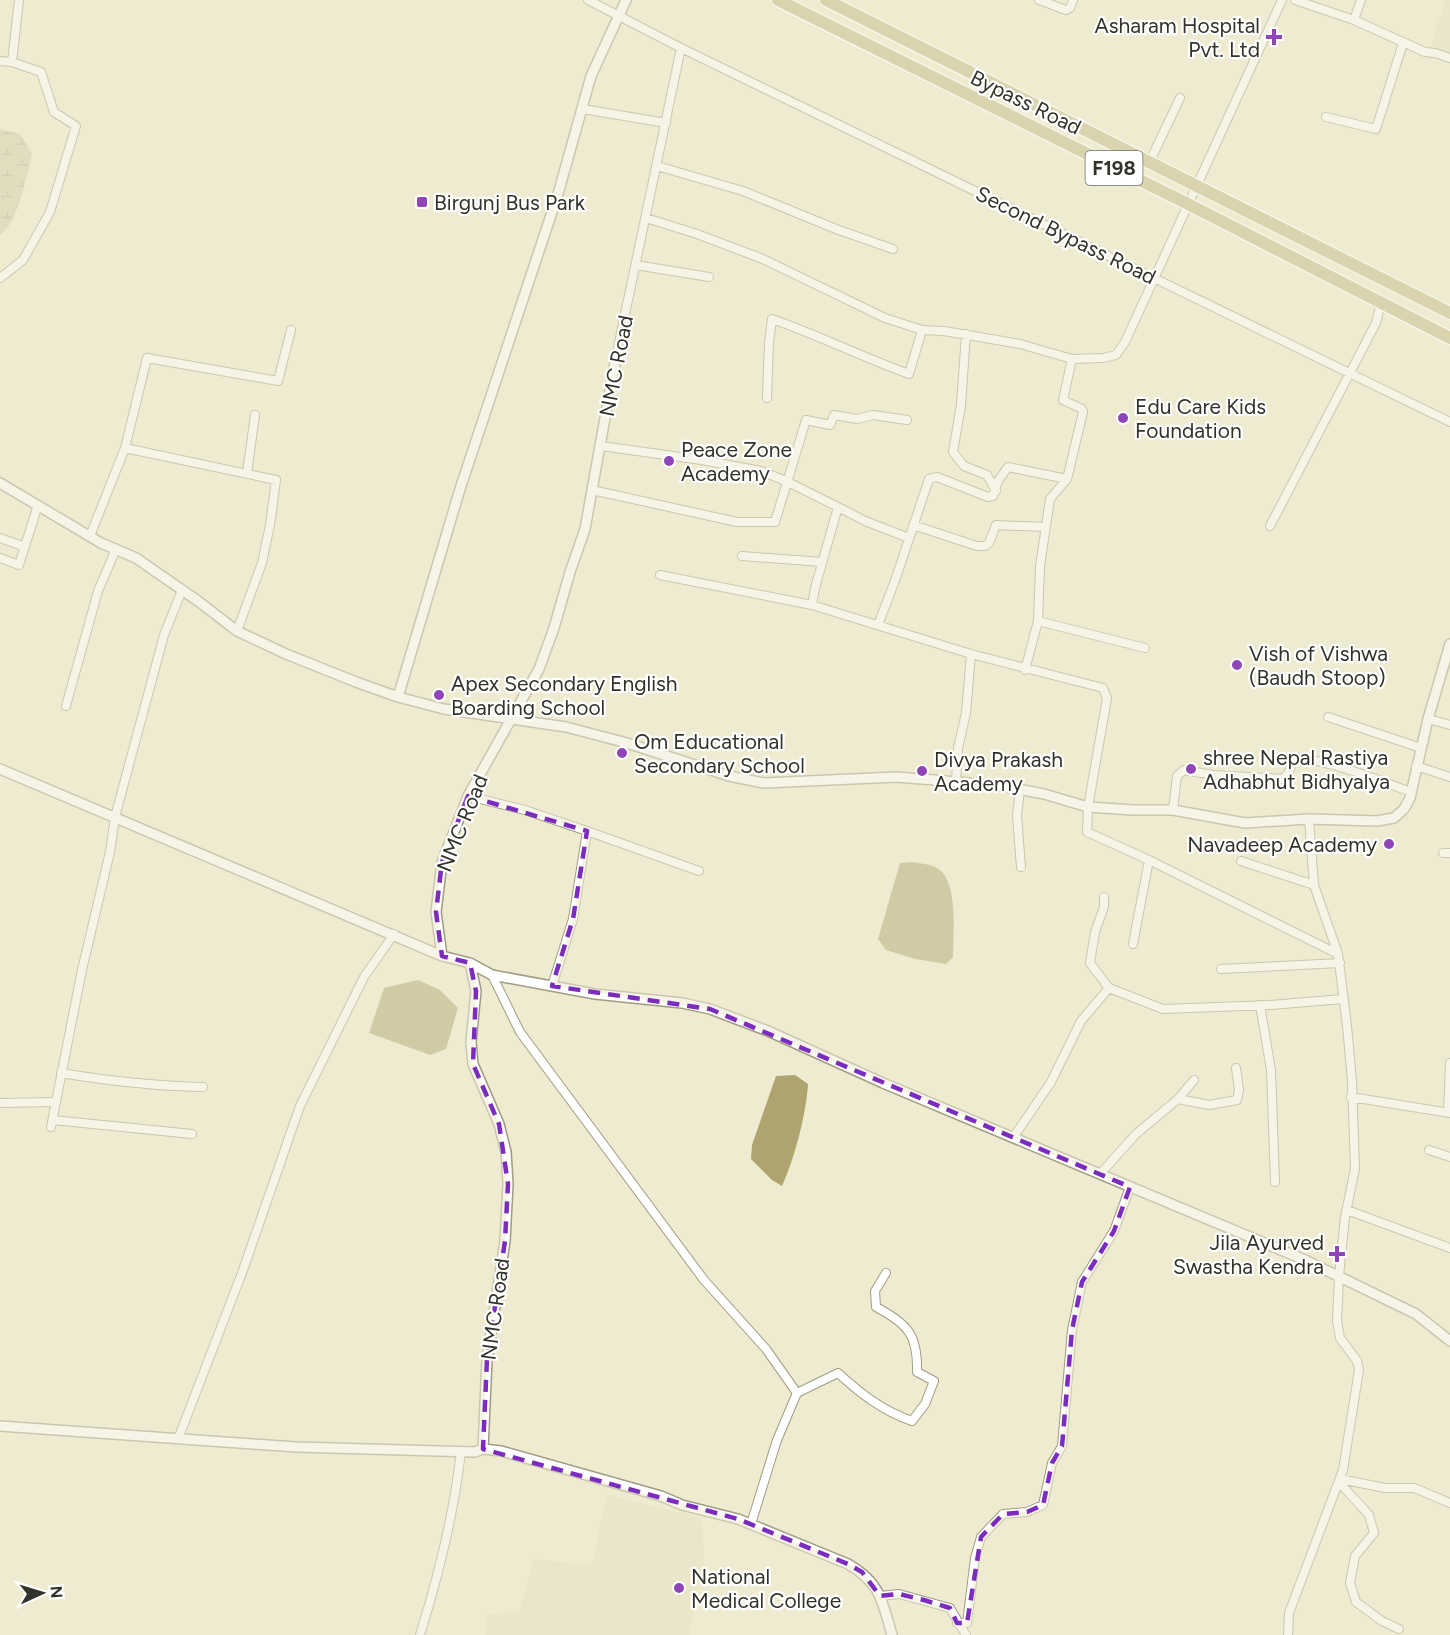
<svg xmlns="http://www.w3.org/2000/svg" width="1450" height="1635" viewBox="0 0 1450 1635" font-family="Figtree,sans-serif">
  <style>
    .built { fill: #e4dfbe }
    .wetland { fill: url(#wetland-marsh) }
    .water { fill: #ada46f }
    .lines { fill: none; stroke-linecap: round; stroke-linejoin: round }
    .minor-casing { stroke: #a09c84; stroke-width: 10 }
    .tertiary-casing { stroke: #a09c84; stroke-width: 12 }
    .primary-casing { stroke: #fff; stroke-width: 15 }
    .minor { stroke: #fff; stroke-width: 8 }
    .tertiary { stroke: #fff; stroke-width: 9 }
    .primary { stroke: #c2b983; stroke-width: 12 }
    .marked { fill: none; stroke: #7b2cbf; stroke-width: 4.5; stroke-dasharray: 12 8; stroke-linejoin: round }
    .poi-dot { fill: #8d45b7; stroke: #fff; stroke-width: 2 }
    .labels { text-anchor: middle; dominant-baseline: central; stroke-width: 4.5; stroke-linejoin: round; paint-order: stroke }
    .shield { fill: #fff; stroke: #707068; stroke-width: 1.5 }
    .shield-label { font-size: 20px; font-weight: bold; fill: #333228 }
    .poi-label { font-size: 21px; fill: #333228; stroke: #fff; text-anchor: start }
    .street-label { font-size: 21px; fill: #333228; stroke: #fff }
  </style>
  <defs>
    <pattern id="wetland-marsh" width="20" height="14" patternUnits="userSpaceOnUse" patternTransform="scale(1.5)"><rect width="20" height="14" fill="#d3cda6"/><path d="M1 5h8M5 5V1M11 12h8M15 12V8" fill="none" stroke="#b6b08f"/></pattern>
  </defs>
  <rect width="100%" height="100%" fill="#eeebd1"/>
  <path class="built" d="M1446 0H1450V56L1429 50Z
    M606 1495 702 1518 704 1562 689 1635H485L487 1614 519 1612 534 1559 592 1565Z"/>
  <path class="wetland" d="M0 129 20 134 32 154C27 174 18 224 0 235Z"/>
  <path class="water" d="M914 862C921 864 931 864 937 868 959 880 953 935 953 957L946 964 915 959 886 950 878 939 900 863Z
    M418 980 440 990 458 1008 446 1049 430 1055 369 1033 384 988Z
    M795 1075 808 1084C806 1115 795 1157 782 1186L772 1180 751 1159 752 1145 776 1076Z"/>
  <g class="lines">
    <g class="minor-casing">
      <path id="minor" d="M588 0 681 48 1450 422
        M1039 0 1066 10 1070 8 1073 0
        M1295 0 1354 20 1425 52 1435 53 1450 58
        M1354 20 1361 0
        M0 61 12 62
        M583 109 666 123
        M1326 117 1376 129 1403 43
        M1149 163 1180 98
        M657 166 743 191 836 229 893 249
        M646 218 697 234 763 259 885 318 922 330 944 331 1020 344 1072 359 1103 358 1116 355 1125 342 1282 0
        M636 265 709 277
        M0 278 23 260 50 212 76 126 54 112 41 72 12 62 19 0
        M966 334 961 405 953 452 964 466 987 475 996 491
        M616 357 681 48
        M767 398 769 343 772 319C818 335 862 357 909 374L922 330
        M601 446 702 460 761 471 786 481 838 507 815 588 812 605 971 654 1103 688 1107 698 1088 807 1087 832 1149 860 1338 954
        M125 448 276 480 270 525 262 563 237 631
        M247 473 255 415
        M592 490 737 522H775L806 420 830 425 834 415 857 419 873 415 907 420
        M838 507 865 521 909 538
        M913 525 977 546H985L989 543 996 525 1044 527
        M1270 526 1376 323 1381 303
        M90 536 125 448 147 358 278 381 291 330
        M0 538 25 547
        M742 556 822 562
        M0 558 19 565 38 505
        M660 575 812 605
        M1038 621 1145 648
        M878 625 896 578 929 479 937 477 988 497 993 496 998 481 1008 467 1067 479
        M1025 670 1038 621 1040 566 1050 499 1067 479 1083 412 1082 409 1063 400 1072 359
        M66 706 98 591 116 549
        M1328 717 1421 748
        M1428 719 1450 725
        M1416 766 1450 777
        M956 782 958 748 966 713 971 654
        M1020 789 1017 816 1021 867
        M468 796 525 810 587 831 573 919 552 986
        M1173 810 1177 776 1184 770 1213 775 1283 779 1289 772 1294 757C1334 762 1373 778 1411 792
        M587 831 699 871
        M1443 853H1450
        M1241 861 1314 885
        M1104 897V907L1095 932 1090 963 1109 988
        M1133 944 1149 860
        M1221 969 1340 963
        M492 975 520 1032 704 1280 766 1349 797 1393 777 1440 751 1524
        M1260 1005 1271 1070 1275 1182
        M61 1073C109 1081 155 1086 203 1087
        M1351 1097 1450 1113
        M1178 1099 1209 1105 1237 1100 1239 1090 1236 1068
        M0 1103 56 1102
        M1448 1112 1450 1063
        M53 1120 192 1134
        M51 1127 82 970 110 852 115 817 164 635 182 590
        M1013 1138 1051 1082 1081 1021 1109 988 1163 1009 1271 1005 1343 999
        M1429 1150 1450 1157
        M1100 1174 1136 1134 1178 1099 1194 1080
        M1347 1210 1450 1248
        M797 1393 838 1373C861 1394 883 1411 912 1421L925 1404 934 1381 917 1372C918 1335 908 1324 876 1307L875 1291 886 1273
        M178 1439 242 1273 300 1106 364 977 394 934
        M1340 1479 1385 1488H1414L1450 1503
        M1339 1482 1369 1515 1374 1533 1355 1556 1350 1583 1356 1602 1382 1621 1399 1629
        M880 1596 899 1594 950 1608 966 1635
        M957 1623H967L975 1558 981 1537 1003 1514 1027 1512 1043 1505 1052 1463 1062 1446 1072 1330 1082 1282 1114 1231 1130 1187
        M420 1635C439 1574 454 1514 461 1451
        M1288 1635 1289 1613 1343 1470 1359 1370 1357 1361 1340 1338 1337 1321 1339 1276 1345 1217 1355 1169 1352 1081 1347 1026 1338 954 1314 885 1309 819"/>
    </g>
    <g class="tertiary-casing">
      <path id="tertiary" d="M0 483 101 543 136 558 198 601 237 631 286 654 356 682 398 697 444 709 566 727 627 743 729 776 764 783 896 777 947 781 1007 787 1044 794 1088 807 1133 810H1173L1245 823 1309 819 1377 821 1394 818 1404 809 1410 798 1428 719 1450 644
        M398 697 460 489 558 194 591 76 626 0
        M0 769 442 956
        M470 963 492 975 595 994 682 1003 710 1009 768 1031 883 1083 1305 1260 1416 1314 1450 1341
        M0 1426 296 1447 475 1452 483 1449 501 1451 661 1496 682 1505 738 1519 848 1564C881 1583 882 1601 892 1635
        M483 1449 487 1359 505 1241 508 1184 506 1152 499 1124 473 1064 471 1042 476 991 470 963 442 956 436 912 442 862 468 796 539 669 554 628 570 572 585 529 616 357"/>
    </g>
    <g class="primary-casing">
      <path id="primary" d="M778 0 1188 204 1450 338
        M826 0 1450 313"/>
    </g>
    <use href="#minor" class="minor"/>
    <use href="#tertiary" class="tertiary"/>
    <use href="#primary" class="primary"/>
  </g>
  <path d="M0 0H1450V1635H0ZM468 796 587 831 573 919 552 986 710 1009 1130 1187 1114 1231 1082 1282 1072 1330 1062 1446 1052 1463 1043 1505 1027 1512 1003 1514 981 1537 967 1623H957L950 1608 924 1600 899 1594 880 1596 862 1572 848 1564 738 1519 483 1449 487 1359 505 1241 508 1184 499 1124 473 1064 476 991 470 963 442 956 436 912 442 862Z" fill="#eeebd1" fill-opacity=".55" fill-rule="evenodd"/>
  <path class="marked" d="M468 796 587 831 573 919 552 986 710 1009 1130 1187 1114 1231 1082 1282 1072 1330 1062 1446 1052 1463 1043 1505 1027 1512 1003 1514 981 1537 967 1623H957L950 1608 924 1600 899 1594 880 1596 862 1572 848 1564 738 1519 483 1449 487 1359 505 1241 508 1184 499 1124 473 1064 476 991 470 963 442 956 436 912 442 862Z"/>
  <g class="poi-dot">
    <path d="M1271 28h6v6h6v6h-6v6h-6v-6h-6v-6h6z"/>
    <rect x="416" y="196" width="12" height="12" rx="3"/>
    <circle cx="1123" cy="418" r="6"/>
    <circle cx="669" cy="461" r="6"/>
    <circle cx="1237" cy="665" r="6"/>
    <circle cx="439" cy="695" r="6"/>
    <circle cx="622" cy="753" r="6"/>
    <circle cx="1191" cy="769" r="6"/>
    <circle cx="922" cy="771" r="6"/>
    <circle cx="1389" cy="844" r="6"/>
    <path d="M1334 1245h6v6h6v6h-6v6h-6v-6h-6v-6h6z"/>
    <circle cx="679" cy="1588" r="6"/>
  </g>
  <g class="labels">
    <rect class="shield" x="1085.5" y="151" width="57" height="34" rx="4.5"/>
    <g class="shield-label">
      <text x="1114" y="168">F198</text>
    </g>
    <g class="poi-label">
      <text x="1260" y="25" text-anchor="end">Asharam Hospital<tspan x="1260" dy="24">Pvt. Ltd</tspan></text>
      <text x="434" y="202">Birgunj Bus Park</text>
      <text x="1135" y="406">Edu Care Kids<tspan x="1135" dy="24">Foundation</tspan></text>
      <text x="681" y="449">Peace Zone<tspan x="681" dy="24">Academy</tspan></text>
      <text x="1249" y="653">Vish of Vishwa<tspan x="1249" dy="24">(Baudh Stoop)</tspan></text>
      <text x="451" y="683">Apex Secondary English<tspan x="451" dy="24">Boarding School</tspan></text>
      <text x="634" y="741">Om Educational<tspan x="634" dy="24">Secondary School</tspan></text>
      <text x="1203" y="757">shree Nepal Rastiya<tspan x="1203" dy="24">Adhabhut Bidhyalya</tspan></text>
      <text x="934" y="759">Divya Prakash<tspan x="934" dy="24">Academy</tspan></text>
      <text x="1377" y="844" text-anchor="end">Navadeep Academy</text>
      <text x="1324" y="1242" text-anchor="end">Jila Ayurved<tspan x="1324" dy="24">Swastha Kendra</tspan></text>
      <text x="691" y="1576">National<tspan x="691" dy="24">Medical College</tspan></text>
    </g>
    <g class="street-label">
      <text transform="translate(1026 102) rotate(26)">Bypass Road</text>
      <text transform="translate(1066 235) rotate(26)">Second Bypass Road</text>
      <text transform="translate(616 366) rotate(-79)">NMC Road</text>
      <text transform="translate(462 823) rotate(-68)">NMC Road</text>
      <text transform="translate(495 1309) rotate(-82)">NMC Road</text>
    </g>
  </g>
  <g transform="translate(42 1593) rotate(86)" stroke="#ffffff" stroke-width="4.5" paint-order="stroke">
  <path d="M0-4.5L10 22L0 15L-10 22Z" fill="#333228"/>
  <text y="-9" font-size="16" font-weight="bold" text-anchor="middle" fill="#333228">N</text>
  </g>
</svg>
